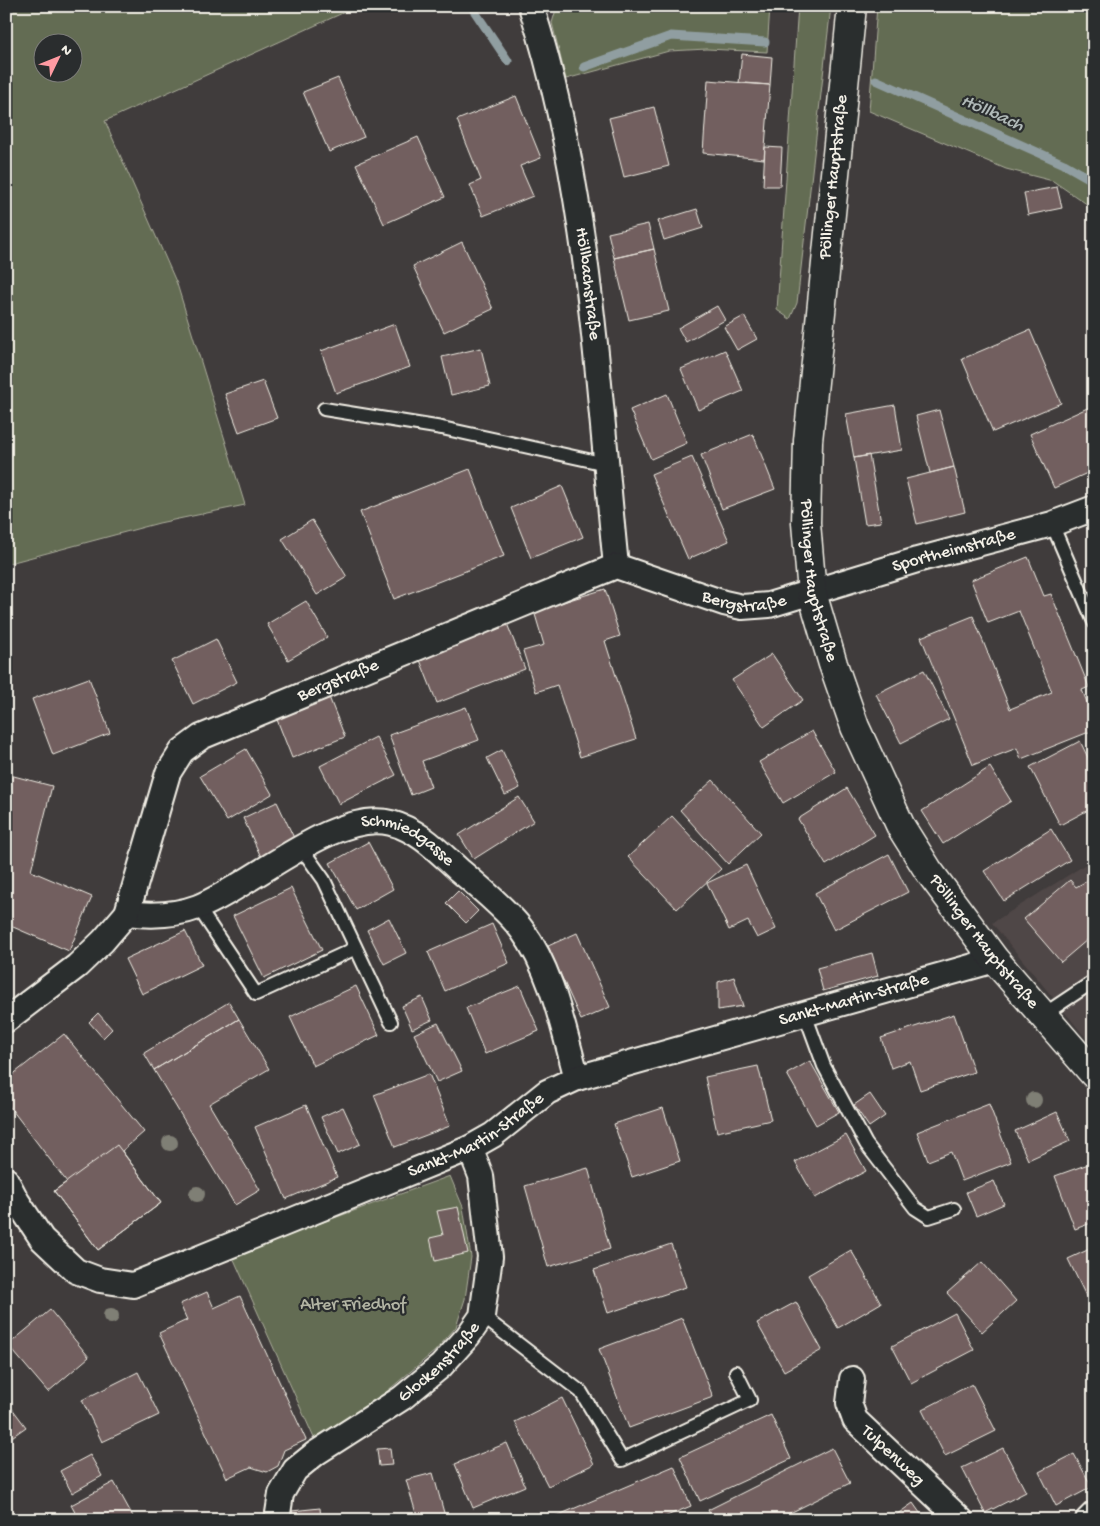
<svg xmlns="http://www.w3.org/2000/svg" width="1100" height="1526" viewBox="0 0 1100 1526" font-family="'Gochi Hand',sans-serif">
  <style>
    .built { fill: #4f4646 }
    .green { fill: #636c52; stroke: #acae9d; fill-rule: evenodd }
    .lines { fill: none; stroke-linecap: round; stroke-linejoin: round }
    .stream { stroke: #909ea1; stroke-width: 9 }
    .building { fill: #725f5e; stroke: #f4f1e8 }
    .service-casing { stroke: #f4f1e8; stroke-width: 16 }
    .minor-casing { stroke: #f4f1e8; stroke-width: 28 }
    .tertiary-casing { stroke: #f4f1e8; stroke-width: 31 }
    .service { stroke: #2a2d2e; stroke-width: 12 }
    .minor { stroke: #2a2d2e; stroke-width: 24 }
    .tertiary { stroke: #2a2d2e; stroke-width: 28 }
    .tree { fill: #7f7f75 }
    .labels { text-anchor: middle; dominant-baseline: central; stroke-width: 4.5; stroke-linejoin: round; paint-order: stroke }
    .street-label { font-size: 18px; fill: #f4f1e8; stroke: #2a2d2e }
    .park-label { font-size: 18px; fill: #b3b5a4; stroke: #2a2d2e }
    .water-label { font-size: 19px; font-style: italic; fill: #b1bab9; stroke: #2a2d2e }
  </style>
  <rect width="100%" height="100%" fill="#403c3c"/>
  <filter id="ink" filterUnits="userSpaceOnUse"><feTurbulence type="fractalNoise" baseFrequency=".02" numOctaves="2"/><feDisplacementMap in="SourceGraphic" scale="10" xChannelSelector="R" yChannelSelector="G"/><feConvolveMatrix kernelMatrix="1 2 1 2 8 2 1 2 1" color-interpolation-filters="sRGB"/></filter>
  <g filter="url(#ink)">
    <path class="built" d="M1094 859V1048L992 923Z"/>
    <path class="green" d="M6 6H358L105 121 177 284 245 505 159 523 6 564ZM42 42H72V72H42Z
      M557 6H770L767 52 707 49 669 51 566 79 552 23Z
      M798 6H831L797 303 790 319 777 310Z
      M877 6H1094V209L1053 181 1006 169 869 111Z
      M450 1176 463 1207 471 1257 465 1299 456 1327 435 1351 373 1403 314 1438 232 1255Z"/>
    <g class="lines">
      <path class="stream" d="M471 6 508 61
        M584 67 671 36 765 42
        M876 80 1064 164 1094 181"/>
    </g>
    <path class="building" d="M742 54 772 57 770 85 739 83Z
      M338 78 364 137 329 152 303 92Z
      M708 80 770 85 764 159 703 153Z
      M516 96 541 158 520 166 533 196 483 216 470 185 481 180 457 120Z
      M654 107 669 166 624 177 609 118Z
      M418 137 445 197 384 224 356 164Z
      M765 147 782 148 780 186H763Z
      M1057 187 1062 208 1028 215 1024 193Z
      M697 209 703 228 664 240 658 221Z
      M648 224 654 249 614 258 608 233Z
      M462 242 493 309 444 332 413 266Z
      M654 249 669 311 629 320 614 258Z
      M717 306 725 320 686 342 678 328Z
      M744 316 757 339 737 350 724 327Z
      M395 324 410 367 336 393 321 351Z
      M1030 330 1061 403 993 432 962 359Z
      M481 348 490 386 451 395 442 357Z
      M725 350 743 391 698 410 681 369Z
      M263 381 277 418 239 432 225 394Z
      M667 394 687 443 651 459 630 410Z
      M895 405 902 450 854 458 846 414Z
      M1094 405V470L1054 488 1030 434Z
      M939 410 954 467 930 473 916 416Z
      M753 434 775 489 722 509 701 455Z
      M869 455 881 522 865 524 854 458Z
      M692 457 729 541 688 559 651 474Z
      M954 467 965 512 917 524 906 479Z
      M470 469 504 556 394 599 360 512Z
      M562 486 583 537 531 558 511 508Z
      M312 520 347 577 317 595 282 539Z
      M1028 557 1044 596 1051 594 1089 687 1082 690 1094 719V730L1021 759 1017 748 973 765 921 637 973 616 1010 709 1052 692 1019 611 988 623 971 580Z
      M605 589 620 636 605 641 636 739 580 757 557 685 536 692 523 651 544 645 534 611Z
      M306 601 327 637 288 660 267 624Z
      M506 621 525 669 437 703 418 655Z
      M216 639 237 682 193 704 172 661Z
      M772 654 803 700 764 727 732 680Z
      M924 670 949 719 901 743 876 694Z
      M89 678 110 733 53 755 32 699Z
      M329 697 345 737 292 758 276 717Z
      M466 707 479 740 422 761 431 787 411 795 389 735Z
      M812 731 836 772 783 803 759 762Z
      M376 737 396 775 339 804 320 766Z
      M1080 741 1094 770V807L1060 825 1030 767Z
      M246 749 272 794 227 821 200 776Z
      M502 750 520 788 505 795 487 758Z
      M990 767 1011 801 943 844 922 811Z
      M6 774 52 786 31 871 92 897 69 951 6 924Z
      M713 780 761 833 728 864 680 810Z
      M847 788 875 835 826 865 798 819Z
      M519 797 534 821 474 859 459 835Z
      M277 802 295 840 261 857 243 818Z
      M672 816 721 869 677 909 628 857Z
      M1051 829 1070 860 1004 901 984 871Z
      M368 842 393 889 356 910 330 863Z
      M889 854 908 892 834 930 815 893Z
      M746 865 776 929 757 938 748 921 729 930 707 883Z
      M1094 877V934L1061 962 1024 919 1070 880 1076 887Z
      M291 888 322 950 264 978 233 916Z
      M458 891 478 911 466 923 446 903Z
      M389 918 406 953 384 964 367 930Z
      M492 924 509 963 445 991 428 952Z
      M185 931 202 965 142 994 125 959Z
      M577 933 610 1007 581 1020 548 946Z
      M872 953 878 976 823 991 817 968Z
      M734 977 743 1006 718 1010V982Z
      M356 986 379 1035 313 1066 290 1017Z
      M520 986 539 1031 485 1054 466 1008Z
      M422 997 432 1020 412 1029 402 1006Z
      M229 1002 239 1019 154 1070 144 1053Z
      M98 1013 112 1029 103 1038 89 1022Z
      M954 1014 974 1072 920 1090 910 1061 891 1068 881 1038Z
      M239 1019 269 1069 209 1104 260 1190 235 1205 154 1070Z
      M438 1023 462 1071 437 1082 414 1034Z
      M64 1034 144 1132 122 1151 161 1203 98 1250 54 1191 67 1182 6 1102V1080Z
      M810 1061 839 1112 816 1125 787 1074Z
      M758 1066 771 1120 717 1132 705 1077Z
      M429 1074 450 1126 395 1147 374 1095Z
      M870 1094 885 1116 869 1127 854 1105Z
      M989 1104 1011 1162 962 1181 951 1152 928 1161 917 1132Z
      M306 1105 337 1177 286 1199 255 1127Z
      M343 1107 360 1144 338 1154 321 1117Z
      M663 1108 680 1161 632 1177 614 1124Z
      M1057 1112 1070 1141 1028 1160 1015 1131Z
      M846 1135 866 1171 815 1198 795 1162Z
      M117 1145 161 1203 98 1250 54 1191Z
      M1094 1162V1222L1075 1229 1055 1176Z
      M588 1168 610 1249 548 1267 525 1186Z
      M994 1181 1004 1204 976 1216 966 1192Z
      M458 1207 468 1253 435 1261 430 1238 443 1235 437 1211Z
      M671 1244 686 1287 608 1313 594 1270Z
      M1094 1247V1292L1086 1296 1068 1259Z
      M851 1250 881 1303 838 1328 808 1275Z
      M982 1262 1016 1301 982 1332 947 1293Z
      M207 1292 214 1308 240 1296 306 1440 284 1450 278 1466 267 1472 251 1467 227 1478 159 1333 187 1320 180 1304Z
      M796 1302 822 1350 784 1371 757 1323Z
      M50 1310 89 1357 48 1392 8 1345Z
      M955 1313 974 1350 911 1383 892 1346Z
      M682 1318 713 1397 629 1428 599 1349Z
      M138 1372 159 1415 102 1442 82 1400Z
      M972 1384 996 1431 945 1456 922 1410Z
      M562 1398 594 1464 548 1486 515 1422Z
      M8 1403 26 1427 6 1441V1404Z
      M771 1415 791 1459 700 1501 680 1457Z
      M507 1443 525 1486 473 1508 455 1464Z
      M390 1448 392 1465 379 1466 377 1449Z
      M832 1448 850 1483 776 1520H713L708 1510Z
      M1003 1448 1026 1492 985 1513 962 1468Z
      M1074 1454 1092 1487 1056 1506 1039 1472Z
      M90 1455 102 1476 72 1493 60 1471Z
      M674 1466 691 1506 657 1520H547Z
      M433 1473 446 1520H418L406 1480Z
      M114 1482 135 1520H79L71 1505Z
      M913 1503 925 1520H889Z
      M320 1508 321 1520H293L292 1511Z"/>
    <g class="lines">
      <g class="service-casing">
        <path id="service" d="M324 409 442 428 606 464
          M1052 524 1094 622
          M198 907 256 994 356 948 324 880 302 849
          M356 948 391 1022
          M805 1014 824 1066 866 1144 915 1208 929 1217 954 1209
          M1043 1015 1094 981
          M482 1316 581 1392 622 1460 750 1400 736 1372"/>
      </g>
      <g class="minor-casing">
        <g id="minor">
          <path id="s1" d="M531 6C589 187 597 378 616 566"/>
          <path id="s2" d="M127 913C151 916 174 916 198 907 250 887 336 808 391 823 419 830 439 852 459 870 477 885 509 912 522 930 553 972 563 1029 577 1078"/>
          <path id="s3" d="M6 1020 77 966 103 941 127 913 168 773 182 751 201 737 616 566 724 603 742 607 769 605 917 560 1052 524 1094 508"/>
          <path id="s4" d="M6 1180 17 1201 42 1239 76 1271 100 1280 133 1285 470 1148 493 1135 547 1092 577 1078 995 960"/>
          <path id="s5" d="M852 1379 849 1403 855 1420 961 1520"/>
          <path id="s6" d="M277 1520 281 1494 295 1470 316 1453 402 1398 441 1366 468 1336 482 1316 490 1257 481 1176 470 1148"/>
          <path d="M1088 1520 1094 1514"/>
        </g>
      </g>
      <g class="tertiary-casing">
        <g id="tertiary">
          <path id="s7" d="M852 6 808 441 806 523 812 593 833 664 855 727 901 827 928 870 995 960 1094 1074"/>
        </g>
      </g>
      <use href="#service" class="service"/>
      <use href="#minor" class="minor"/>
      <use href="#tertiary" class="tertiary"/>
    </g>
    <g class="tree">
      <circle cx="1034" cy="1100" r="8"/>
      <circle cx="170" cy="1143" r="8"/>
      <circle cx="197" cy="1194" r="8"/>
      <circle cx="111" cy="1316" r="8"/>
    </g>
  </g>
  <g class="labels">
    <g class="street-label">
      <text transform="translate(834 177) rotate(-84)">Pöllinger Hauptstraße</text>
      <text stroke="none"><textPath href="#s1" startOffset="284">Höllbachstraße</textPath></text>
      <text stroke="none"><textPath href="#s3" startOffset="1159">Sportheimstraße</textPath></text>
      <text stroke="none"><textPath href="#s7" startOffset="578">Pöllinger Hauptstraße</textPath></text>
      <text stroke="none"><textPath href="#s3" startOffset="941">Bergstraße</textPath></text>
      <text stroke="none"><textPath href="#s3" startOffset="506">Bergstraße</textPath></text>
      <text stroke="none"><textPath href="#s2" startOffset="308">Schmiedgasse</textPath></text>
      <text stroke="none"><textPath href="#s7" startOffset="982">Pöllinger Hauptstraße</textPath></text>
      <text stroke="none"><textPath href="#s4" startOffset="955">Sankt-Martin-Straße</textPath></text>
      <text stroke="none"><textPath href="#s4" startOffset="550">Sankt-Martin-Straße</textPath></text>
      <text stroke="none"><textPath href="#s6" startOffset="235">Glockenstraße</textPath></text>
      <text stroke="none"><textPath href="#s5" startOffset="94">Tulpenweg</textPath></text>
    </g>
    <g class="park-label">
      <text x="353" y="1305">Alter Friedhof</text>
    </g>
    <g class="water-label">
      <text transform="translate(992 114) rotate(24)">Höllbach</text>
    </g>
  </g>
  <rect width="1100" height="1526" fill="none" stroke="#2a2d2e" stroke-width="25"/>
  <rect x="12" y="12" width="1075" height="1501" fill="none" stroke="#f4f1e8" stroke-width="2" filter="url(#ink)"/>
  <g transform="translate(58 58) rotate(47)"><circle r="24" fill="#2a2d2e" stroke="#7b7b78"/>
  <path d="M0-4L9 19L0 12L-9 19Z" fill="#ff9aa2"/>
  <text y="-8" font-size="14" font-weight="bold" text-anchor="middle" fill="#f4f1e8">N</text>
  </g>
</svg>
